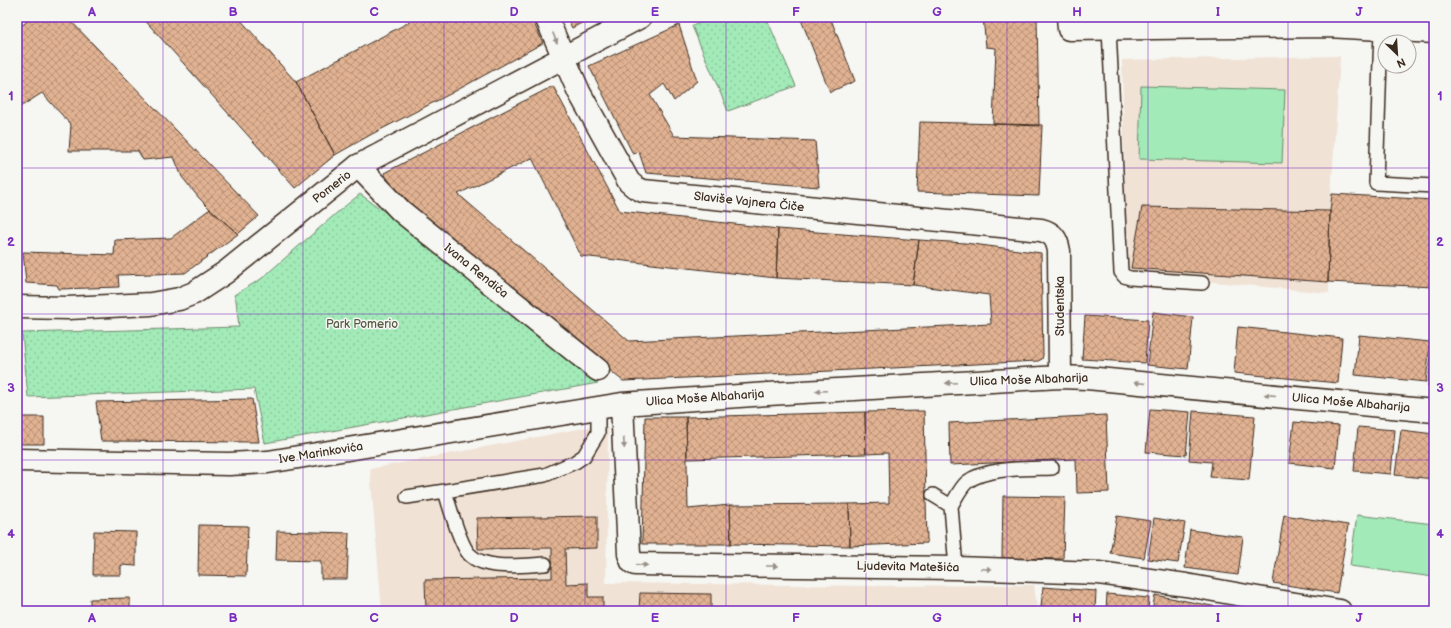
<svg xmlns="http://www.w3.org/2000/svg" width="1451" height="628" viewBox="0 0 1451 628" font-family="'Balsamiq Sans',sans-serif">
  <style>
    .built { fill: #f0e2d5 }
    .grass { fill: url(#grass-dots); stroke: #6e8a6b }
    .garden { fill: #a2eab8; stroke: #6e8a6b }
    .building { fill: url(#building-cross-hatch); stroke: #3b2a1e }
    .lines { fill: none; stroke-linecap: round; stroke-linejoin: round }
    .lane-casing { stroke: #3b2a1e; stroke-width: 16 }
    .street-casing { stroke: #3b2a1e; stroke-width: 25 }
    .secondary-casing { stroke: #3b2a1e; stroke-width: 25 }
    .lane { stroke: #f6f6f2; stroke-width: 13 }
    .street { stroke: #f6f6f2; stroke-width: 22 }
    .secondary { stroke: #f6f6f2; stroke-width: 22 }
    .oneway { fill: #989088 }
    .grid { fill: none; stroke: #7b2cbf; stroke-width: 1; stroke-opacity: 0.55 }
    .labels { text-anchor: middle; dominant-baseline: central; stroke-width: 3; stroke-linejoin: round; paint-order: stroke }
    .street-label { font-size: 12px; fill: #3b2a1e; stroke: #f6f6f2 }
    .park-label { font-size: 12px; fill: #555a44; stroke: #f6f6f2 }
    .neatline { fill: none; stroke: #7b2cbf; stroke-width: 1.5 }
    .grid-label { font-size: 13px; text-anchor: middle; font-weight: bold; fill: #7b2cbf }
  </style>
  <defs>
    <pattern id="grass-dots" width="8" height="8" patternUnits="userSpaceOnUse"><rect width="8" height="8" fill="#a2eab8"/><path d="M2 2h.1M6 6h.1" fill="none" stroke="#8cc99e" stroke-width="1.8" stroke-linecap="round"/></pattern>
    <pattern id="building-cross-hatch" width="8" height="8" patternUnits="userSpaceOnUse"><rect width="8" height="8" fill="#e1b292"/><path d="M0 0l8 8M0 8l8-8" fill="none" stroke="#b89177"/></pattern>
  </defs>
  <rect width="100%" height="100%" fill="#f6f6f2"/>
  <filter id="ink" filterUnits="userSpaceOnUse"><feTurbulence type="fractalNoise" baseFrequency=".025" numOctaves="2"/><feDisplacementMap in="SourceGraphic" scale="8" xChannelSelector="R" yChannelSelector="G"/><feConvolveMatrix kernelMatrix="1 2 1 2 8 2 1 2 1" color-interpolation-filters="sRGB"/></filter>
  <g filter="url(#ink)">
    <path class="built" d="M1340 56 1330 211 1329 293 1131 274 1127 269 1122 60Z
      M594 426 608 428 606 583 877 586 1034 585 1037 608 1055 611H382L370 469Z"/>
    <path class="grass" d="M714 17H766L796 86 728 111 692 26Z
      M360 194 406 227 598 383 265 443 254 389 28 397 22 333 239 327 236 300 234 295 261 279 339 211Z"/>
    <path class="garden" d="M1141 86 1285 90 1282 163 1139 159Z
      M1357 515 1434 524V577L1350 566Z"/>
    <path class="building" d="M33 17H67L259 216 238 234 210 209 199 198 182 177 174 157 143 160 138 151H69L71 125 42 93 17 109V29Z
      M142 17H238L296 82 335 155 295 188Z
      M419 17H531L543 43 450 94 372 134 335 155 296 82Z
      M567 17H593L572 28Z
      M789 17H798L790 21Z
      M800 17H830L855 81 830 92Z
      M983 17H1037L1039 126 993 124 996 48 986 47Z
      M1344 17H1434V23Z
      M679 25 697 81 674 101 664 84 650 95 674 136 815 141 819 187 646 173 639 152 633 154 589 66Z
      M553 86 620 211 778 229 776 278 581 256 532 158 458 194 629 341 991 324 989 295 913 285 919 240 965 243 1041 253 1043 355 1042 359 1038 361 623 381 404 206 384 173Z
      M920 122 1042 125 1039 196 917 192Z
      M1332 194 1434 200V287L1328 282 1330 211Z
      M1142 207 1330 211 1328 282 1131 268Z
      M210 209 238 234 185 273 118 275 119 287 59 289 57 285 26 283 23 252 114 255 115 240 171 238Z
      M778 229 919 240 913 285 776 278Z
      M1153 312 1193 317 1188 369 1147 365Z
      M1085 316 1148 320 1145 363 1082 359Z
      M1238 327 1342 338 1338 383 1234 373Z
      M1433 334 1434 335V387L1428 386Z
      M1359 335 1430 342 1426 382 1355 375Z
      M252 399 259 442 101 441 96 402Z
      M1150 409 1190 412 1186 455 1146 452Z
      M924 411 927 543 850 546 849 504 889 503 888 453 866 454 865 412Z
      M1193 411 1255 416 1249 480 1210 477 1212 462 1189 460Z
      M865 412 866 454 687 459 686 417Z
      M1106 415 1109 492 1077 493 1076 459 950 465 949 423Z
      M17 417H44V444H17Z
      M645 417H686L688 509 730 505 731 544H642Z
      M1294 422 1339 426 1335 468 1289 463Z
      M1358 427 1395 430 1391 474 1354 471Z
      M1401 430 1434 434V479L1395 475Z
      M1003 496 1065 497 1063 559 1002 558Z
      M849 504 850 546 731 544 730 505Z
      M1284 515 1348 525 1337 593 1273 583Z
      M597 516V548L565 549 566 584 588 583V597H603V611H426L425 580 552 578V548L478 549 477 518Z
      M1117 516 1151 521 1144 558 1110 553Z
      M1154 518 1185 523 1178 563 1148 559Z
      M199 525 248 526 246 576 198 575Z
      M1190 530 1243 537 1238 575 1185 568Z
      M94 531 136 532V566L121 565V575H93Z
      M277 531 349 533 347 579H321V561L276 560Z
      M1043 587 1096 591 1095 611 1041 607Z
      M640 593 711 594V611H639Z
      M1107 594 1149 598 1148 611H1106Z
      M1155 595 1238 611H1152Z
      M130 598V611H90V599Z"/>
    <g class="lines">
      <g class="lane-casing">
        <path id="lane" d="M1109 29 1121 272 1124 276 1130 278 1202 283
          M1381 30 1376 183 1434 186
          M445 491C449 505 460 544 469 554 485 571 524 565 545 564
          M933 495 951 506 956 568
          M407 497 545 475 575 462 584 456 598 433V408
          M951 506C956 498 960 488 967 482 986 467 1028 469 1052 468"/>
      </g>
      <g class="street-casing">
        <path id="street" d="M546 17 579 92 629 182 635 187 643 191 1041 230C1053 233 1057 239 1059 251L1060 377
          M1068 17 1069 29 1328 26 1434 32
          M358 166 401 211 598 370
          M622 404 629 554 632 562 635 564 956 568 1099 573 1186 585 1258 598 1340 611
          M17 460 229 464 268 462 622 404 768 394 1060 377 1087 378 1434 411"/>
      </g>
      <g class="secondary-casing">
        <path id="secondary" d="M17 307 68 308 151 304 179 299 194 293 226 272 358 166 640 17"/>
      </g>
      <use href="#lane" class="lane"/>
      <use href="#street" class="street"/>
      <use href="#secondary" class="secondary"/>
    </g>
    <defs><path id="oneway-solid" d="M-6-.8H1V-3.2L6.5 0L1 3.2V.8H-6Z"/></defs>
    <g class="oneway">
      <use href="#oneway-solid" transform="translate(555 38) rotate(67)"/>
      <use href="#oneway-solid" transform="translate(951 383) rotate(177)"/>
      <use href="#oneway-solid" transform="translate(1140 383) rotate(-175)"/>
      <use href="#oneway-solid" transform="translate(821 391) rotate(177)"/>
      <use href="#oneway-solid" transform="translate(1270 395) rotate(-175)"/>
      <use href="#oneway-solid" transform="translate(624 443) rotate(87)"/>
      <use href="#oneway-solid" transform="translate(642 565) rotate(5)"/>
      <use href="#oneway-solid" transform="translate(772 566)"/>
      <use href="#oneway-solid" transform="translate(986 569) rotate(2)"/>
    </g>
  </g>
  <path class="grid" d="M163 17V611M303 17V611M444 17V611M585 17V611M726 17V611M866 17V611M1007 17V611M1148 17V611M1288 17V611M17 168H1434M17 314H1434M17 460H1434"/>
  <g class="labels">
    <g class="street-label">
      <text transform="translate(332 187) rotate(-38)">Pomerio</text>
      <text transform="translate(749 202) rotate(6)">Slaviše Vajnera Čiče</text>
      <text transform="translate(476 271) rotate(39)">Ivana Rendića</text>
      <text transform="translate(1060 306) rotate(-90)">Studentska</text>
      <text transform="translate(1029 380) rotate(-2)">Ulica Moše Albaharija</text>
      <text transform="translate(705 398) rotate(-4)">Ulica Moše Albaharija</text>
      <text transform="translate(1351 403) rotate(5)">Ulica Moše Albaharija</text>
      <text transform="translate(321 453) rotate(-9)">Ive Marinkovića</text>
      <text transform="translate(908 567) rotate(1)">Ljudevita Matešića</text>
    </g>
    <g class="park-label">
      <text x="362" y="324">Park Pomerio</text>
    </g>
  </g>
  <rect width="1451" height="628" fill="none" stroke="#f6f6f2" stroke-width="44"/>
  <g transform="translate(1397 54) rotate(155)"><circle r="19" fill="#f6f6f2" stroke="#aba49d"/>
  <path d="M0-3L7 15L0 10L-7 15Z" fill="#3b2a1e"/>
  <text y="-6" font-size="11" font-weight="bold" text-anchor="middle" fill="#3b2a1e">N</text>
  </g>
  <rect x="22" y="22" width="1407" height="584" class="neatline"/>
  <g class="grid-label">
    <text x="92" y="16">A</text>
    <text x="233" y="16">B</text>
    <text x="374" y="16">C</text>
    <text x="514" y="16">D</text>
    <text x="655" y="16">E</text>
    <text x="796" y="16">F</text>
    <text x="937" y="16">G</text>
    <text x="1077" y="16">H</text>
    <text x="1218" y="16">I</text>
    <text x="1359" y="16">J</text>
    <text x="11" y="100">1</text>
    <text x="1440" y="100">1</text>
    <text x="11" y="246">2</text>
    <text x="1440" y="246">2</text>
    <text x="11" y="392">3</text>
    <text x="1440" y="392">3</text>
    <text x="11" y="538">4</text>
    <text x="1440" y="538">4</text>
    <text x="92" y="622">A</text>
    <text x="233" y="622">B</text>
    <text x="374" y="622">C</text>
    <text x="514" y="622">D</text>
    <text x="655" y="622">E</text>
    <text x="796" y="622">F</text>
    <text x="937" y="622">G</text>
    <text x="1077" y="622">H</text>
    <text x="1218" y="622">I</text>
    <text x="1359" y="622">J</text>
  </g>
</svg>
